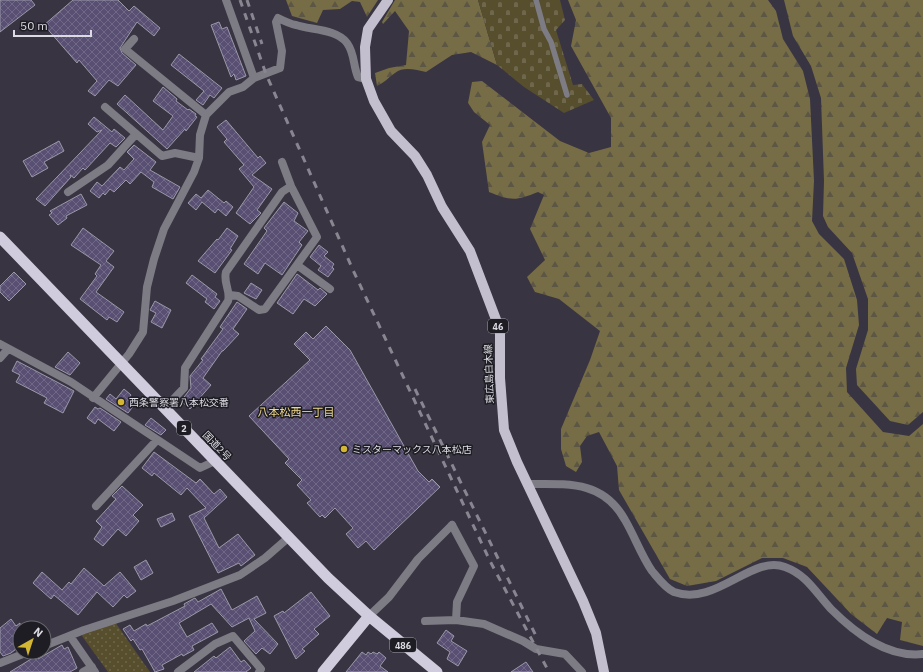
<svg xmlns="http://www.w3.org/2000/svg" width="923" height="672" viewBox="0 0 923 672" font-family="'IBM Plex Sans','Noto Sans JP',sans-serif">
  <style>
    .forest { fill: url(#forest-firs) }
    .cemetery { fill: url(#cemetery-stones) }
    .park { fill: url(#park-dots) }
    .building { fill: url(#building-cross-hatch); stroke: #9c98a8 }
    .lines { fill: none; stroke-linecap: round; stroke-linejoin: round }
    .service { stroke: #7d7b83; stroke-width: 5.5 }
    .minor { stroke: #7d7b83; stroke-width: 8 }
    .tertiary { stroke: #7d7b83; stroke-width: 8 }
    .primary { stroke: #c3bfce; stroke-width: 10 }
    .trunk { stroke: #d0ccdd; stroke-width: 11 }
    .rail { stroke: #898691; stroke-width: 3; stroke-dasharray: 7 7; stroke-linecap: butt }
    .poi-dot { fill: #d4b635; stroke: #1e1d23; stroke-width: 1.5 }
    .labels { text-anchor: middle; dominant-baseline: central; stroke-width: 3; stroke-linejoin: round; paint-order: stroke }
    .shield { fill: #1e1d23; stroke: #a3a1a9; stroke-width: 1 }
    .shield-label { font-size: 9px; font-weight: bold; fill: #dcdae3 }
    .street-label { font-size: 10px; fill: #dcdae3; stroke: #1e1d23 }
    .poi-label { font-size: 10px; fill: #dcdae3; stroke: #1e1d23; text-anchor: start }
    .neighbourhood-label { font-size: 11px; fill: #ebd689; stroke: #1e1d23 }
  </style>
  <defs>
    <pattern id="forest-firs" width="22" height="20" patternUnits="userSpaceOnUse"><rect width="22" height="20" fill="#766c45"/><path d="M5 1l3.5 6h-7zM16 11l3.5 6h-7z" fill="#5c5644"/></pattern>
    <pattern id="cemetery-stones" width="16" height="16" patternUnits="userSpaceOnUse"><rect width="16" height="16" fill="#564e2d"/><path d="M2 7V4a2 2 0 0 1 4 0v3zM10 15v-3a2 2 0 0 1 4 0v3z" fill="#6e674b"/></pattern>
    <pattern id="park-dots" width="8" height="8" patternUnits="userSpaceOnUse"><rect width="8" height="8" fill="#564e2d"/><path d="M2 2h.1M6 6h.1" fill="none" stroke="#6e674b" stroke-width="1.8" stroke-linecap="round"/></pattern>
    <pattern id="building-cross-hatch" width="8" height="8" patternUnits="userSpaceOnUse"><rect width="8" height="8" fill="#584f72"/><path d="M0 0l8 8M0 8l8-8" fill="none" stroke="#6f6886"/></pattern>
  </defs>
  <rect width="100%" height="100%" fill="#383442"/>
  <path class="forest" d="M286 0H378L367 17 360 2 352 1 340 9 323 10 317 23 292 16Z
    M395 0H478L497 65 471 52 452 55 426 72C416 70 404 66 395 73 388 78 385 82 377 86L375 73 389 68 406 65 409 31 395 11 383 24 382 22Z
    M568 0H768L776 11 783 39 803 71 810 99 814 181 812 221 819 234 844 259 857 300 859 325 846 368 847 392 883 432 909 436 923 424V646L900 640 902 622 887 618 877 634 851 614 807 567 783 558H762L716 581 687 586 670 579 619 490 617 466 599 432 587 436 580 446 582 462 576 472 566 466 561 449V429L590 360 600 331 559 299 535 292 527 277 545 260 530 229 544 195 538 192C516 201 511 201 489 192L482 142 490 125 474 112 468 103 472 82 482 81 560 141 589 153 611 147V118L571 46 576 20Z
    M784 0H923V412L908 425 890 421 857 385 856 369 868 330V299L852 253 828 227 823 216 824 181 821 98 811 66 793 36Z"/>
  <path class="cemetery" d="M478 0H560L565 20 556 30 573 85 582 84 594 100 564 113 524 87 497 65Z"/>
  <path class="park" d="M115 622 150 672H108L82 636 83 633Z"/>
  <path class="building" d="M0 0H31L35 5 0 32Z
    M73 0H118L129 11 134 6 160 28 154 36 137 22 120 48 122 53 136 65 118 86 109 80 95 96 88 91 97 81 79 60 77 63 44 25Z
    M219 22 222 29 227 27 246 76 236 80 234 74 231 77 211 25Z
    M179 54 222 88 214 98 210 95 203 105 196 100 204 91 171 65Z
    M163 87 177 99 176 101 188 110 189 109 196 114 195 116 197 117 186 131 185 129 167 149 117 104 125 95 163 130 173 116 153 101Z
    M94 117 112 132 114 129 125 138 116 147 110 143 85 170 83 168 74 178 70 175 71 177 45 206 36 199 102 130 97 132 88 124Z
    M226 120 258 158 260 156 266 163 252 175 272 189 257 210 261 213 250 224 236 213 254 187 239 169 244 165 224 142 227 139 217 127Z
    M59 141 64 151 44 162 48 168 32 177 23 161Z
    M134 145 156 162 150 170 180 187 173 199 152 187 154 182 141 172 130 184 126 180 114 192 110 189 105 195 103 193 99 198 90 191 97 182 102 186 120 167 124 170 134 159 127 152Z
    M208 190 224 203 226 201 233 207 226 216 218 209 215 213 202 202 196 210 188 203 196 194 201 198Z
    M81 194 87 205 66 216 67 218 58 225 49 215 52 213 50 211Z
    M284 202 298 213 294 221 308 231 299 242 302 245 282 275 265 263 258 274 244 264 267 231 264 228Z
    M83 228 114 251 106 261 114 267 96 292 124 312 117 322 109 317 107 320 80 299 97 276 95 274 101 265 71 245Z
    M227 228 238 236 230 249 232 250 215 273 198 261 217 239 218 240Z
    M319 245 328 252 324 256 334 264 332 267 334 269 328 277 318 270 321 266 310 257Z
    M14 272 26 284 9 301 0 292V286Z
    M297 274 318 290 320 288 327 294 315 306 304 299 293 314 277 303Z
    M192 275 217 294 215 297 220 301 214 309 205 302 207 299 186 283Z
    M251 283 262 290 256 299 244 293Z
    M155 301 171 310 162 328 151 322 156 313 150 310Z
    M237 302 247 309 233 329 239 334 223 351H222L203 378 211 385 190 409 181 401 191 388 190 376 203 360 201 359 223 329 220 327Z
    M326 326 350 350 418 471 429 482 432 479 440 487 374 550 366 541 358 548 346 534 353 528 335 508 325 518 322 515 320 517 307 503 311 500 297 485 302 480 285 463 289 459 249 416 310 360 294 344 306 332 313 339Z
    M68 352 80 363 70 375 55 367Z
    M17 361 74 391 63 413 44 403 47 398 16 382 20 375 12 371Z
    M124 389 131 395 128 399 135 404 128 413 106 399 110 394 116 399Z
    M95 407 98 409 100 408 121 422 114 431 98 419 95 424 87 418Z
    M151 418 166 430 161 435 145 425Z
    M154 452 196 483 200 479 214 494 220 489 227 497 204 518 219 548 238 534 255 555 241 566 239 563 218 573 189 516 206 508 187 488 181 495 154 473 152 476 142 468Z
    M122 486 143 505 133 515 139 521 126 536 118 529 103 546 94 539 102 527 96 521 116 499 112 496Z
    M172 513 175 520 161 527 157 519Z
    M146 560 153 573 141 580 134 567Z
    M84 568 104 586 120 572 136 591 127 598 124 595 113 607 97 592 78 615 54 595 51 599 33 583 42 572 62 590 69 582 71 584Z
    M221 589 232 610 257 596 266 613 254 619 278 644 270 654 262 648 256 654 244 641 255 631 249 618 232 627 211 604 179 623 187 637 212 623 218 632 192 646 194 650 183 656 182 654 162 665 164 669 155 672 142 649 140 650 133 639 131 641 123 629 130 625 134 631 146 624 147 626 185 606 184 604 193 599 195 598 198 602Z
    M311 592 330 616 314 629 319 634 302 649 305 651 296 659 274 616 283 611 284 613Z
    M11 619 16 626 20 623V646L11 653 3 656 0 652V628Z
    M446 630 454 636 451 641 467 651 458 666 447 659 450 652 437 643Z
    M62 645 64 649 68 647 77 668 70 672H10L36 656 38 659Z
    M230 647 241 662 244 660 251 668 246 672H194L214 656 216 658Z
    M362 652 366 655 368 652 371 654 373 652 377 654 379 652 386 658 380 666 388 672H346Z
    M526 662 533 672H511Z"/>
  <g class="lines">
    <path class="service" d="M536 0 544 29 551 42 567 95"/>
    <path class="minor" d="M226 0 254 78
      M134 39 125 49 206 115
      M105 107 162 156 175 153 199 158
      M68 192 108 165 136 134
      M297 265 330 289
      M230 295 238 296 259 310 265 309 317 237 291 186 282 162
      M0 344 71 382 200 468 215 461
      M0 358 8 349
      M93 398 129 354 143 332 147 287 154 259 164 229 194 172 199 158 200 135 206 115 229 92 243 87 254 78 280 68 282 51 276 22 278 18C284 21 290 24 296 25 311 30 337 29 347 43 355 54 353 66 358 77L366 79
      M165 408 184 388 185 368 228 301C231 291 223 283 226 272L282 192 291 186
      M527 484C567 484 603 480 625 520 635 537 641 555 652 571 658 578 665 588 674 592 716 607 752 554 785 567 807 575 816 593 831 609 855 633 887 658 923 654
      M96 506 157 440
      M452 525 474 566 457 602 456 620
      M425 621 456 620 484 624 523 641 536 649 565 654 582 672
      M70 636 95 672
      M44 646 84 630 173 601 240 575 265 558 288 538
      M0 663 28 652
      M83 672 92 667
      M178 672 215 644 233 636 261 669 259 672"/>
    <path class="tertiary" d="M369 616 389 597 418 559 452 525"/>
    <path class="primary" d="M388 0 368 29 365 47 366 79 374 101 391 131 415 156 427 175 442 207 470 251 500 330V378L504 430 517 462 583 601 596 633 604 672"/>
    <path class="trunk" d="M0 237 328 578 369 616 437 672
      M323 672 369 616"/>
    <path class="rail" d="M240 0 266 74 353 270 490 561 549 672
      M247 0 262 44
      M415 389 538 640"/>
  </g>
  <g class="poi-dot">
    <circle cx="121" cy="402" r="4"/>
    <circle cx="344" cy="449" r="4"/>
  </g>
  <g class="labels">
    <g class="shield">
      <rect x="488" y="319" width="20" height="14" rx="3"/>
      <rect x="177" y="421" width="14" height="14" rx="3"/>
      <rect x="390" y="638" width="26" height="14" rx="3"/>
    </g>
    <g class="shield-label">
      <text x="498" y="326">46</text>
      <text x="184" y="428">2</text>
      <text x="403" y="645">486</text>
    </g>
    <g class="street-label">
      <text transform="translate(489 374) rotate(-92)">東広島白木線</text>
      <text transform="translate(217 446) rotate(46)">国道2号</text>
    </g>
    <g class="poi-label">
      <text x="129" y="402">西条警察署八本松交番</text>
      <text x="352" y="449">ミスターマックス八本松店</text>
    </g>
    <g class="neighbourhood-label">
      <text x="296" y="412">八本松西一丁目</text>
    </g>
  </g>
  <g transform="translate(32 640) rotate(39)"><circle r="19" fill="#1e1d23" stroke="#6a6970"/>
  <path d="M0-3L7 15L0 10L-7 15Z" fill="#d4b635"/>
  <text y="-6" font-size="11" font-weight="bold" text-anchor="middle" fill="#dcdae3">N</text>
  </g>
  <path d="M14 30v6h77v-6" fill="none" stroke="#dcdae3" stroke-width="2"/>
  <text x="20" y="30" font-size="12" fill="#dcdae3" stroke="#1e1d23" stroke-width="3" paint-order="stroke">50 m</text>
</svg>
